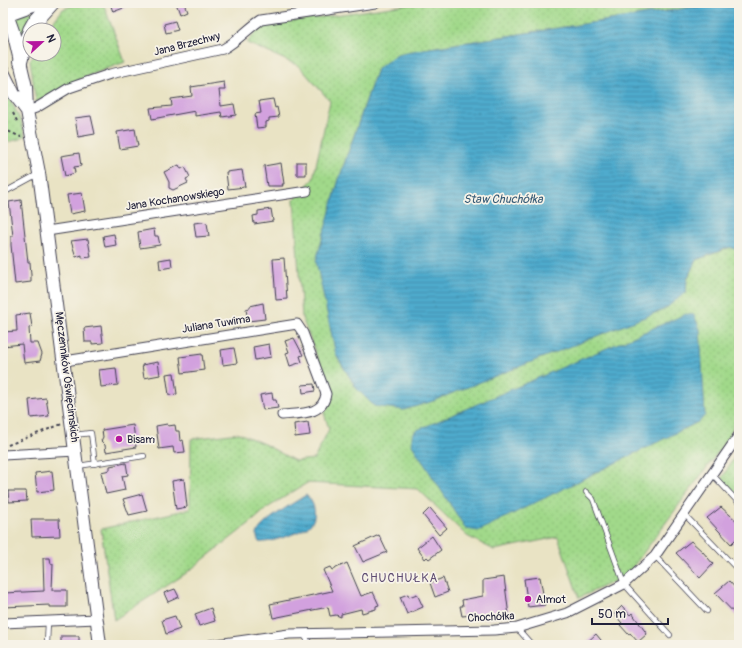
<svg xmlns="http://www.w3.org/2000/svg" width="742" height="648" viewBox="0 0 742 648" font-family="Pangolin,sans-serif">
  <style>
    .grass { fill: url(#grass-dots); stroke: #627e62 }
    .water { fill: url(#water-rules); stroke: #386684 }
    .building { fill: #d2a1de }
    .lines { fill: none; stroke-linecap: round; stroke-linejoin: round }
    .service-casing { stroke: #403f50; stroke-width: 6 }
    .minor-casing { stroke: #403f50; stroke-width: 11 }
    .secondary-casing { stroke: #403f50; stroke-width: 14 }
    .primary-casing { stroke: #403f50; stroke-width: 16 }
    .path { stroke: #403f50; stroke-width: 2; stroke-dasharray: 3 3; stroke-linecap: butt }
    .service { stroke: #fff; stroke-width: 4.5 }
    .minor { stroke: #fff; stroke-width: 9 }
    .secondary { stroke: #fff; stroke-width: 12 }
    .primary { stroke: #fff; stroke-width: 14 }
    .poi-dot { fill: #b5179e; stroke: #f7f3e8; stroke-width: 1.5 }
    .labels { text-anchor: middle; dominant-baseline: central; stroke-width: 3.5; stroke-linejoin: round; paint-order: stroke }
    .street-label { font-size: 11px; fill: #22223b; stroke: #f7f3e8 }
    .poi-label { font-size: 11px; fill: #22223b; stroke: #f7f3e8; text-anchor: start }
    .water-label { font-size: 12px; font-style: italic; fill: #345975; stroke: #f7f3e8 }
    .neighbourhood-label { font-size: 12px; letter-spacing: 1px; fill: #604e74; stroke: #f7f3e8 }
  </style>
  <defs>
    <pattern id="grass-dots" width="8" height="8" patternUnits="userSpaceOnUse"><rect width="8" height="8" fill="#a1d98a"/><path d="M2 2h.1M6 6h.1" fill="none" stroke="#8aba78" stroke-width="1.8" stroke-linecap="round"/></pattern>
    <pattern id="water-rules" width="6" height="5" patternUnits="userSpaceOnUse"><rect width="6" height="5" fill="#4fabcd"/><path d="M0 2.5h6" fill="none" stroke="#418ba8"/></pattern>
  </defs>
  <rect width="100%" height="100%" fill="#f7f3e8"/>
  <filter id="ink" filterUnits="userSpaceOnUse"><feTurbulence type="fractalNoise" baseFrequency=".025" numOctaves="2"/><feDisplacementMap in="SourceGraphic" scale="8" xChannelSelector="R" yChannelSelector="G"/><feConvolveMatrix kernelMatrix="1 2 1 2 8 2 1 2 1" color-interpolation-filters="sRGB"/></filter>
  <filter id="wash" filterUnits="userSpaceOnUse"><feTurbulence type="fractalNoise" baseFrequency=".012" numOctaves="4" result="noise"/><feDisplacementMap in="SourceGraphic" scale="16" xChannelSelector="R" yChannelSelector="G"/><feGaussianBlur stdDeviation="0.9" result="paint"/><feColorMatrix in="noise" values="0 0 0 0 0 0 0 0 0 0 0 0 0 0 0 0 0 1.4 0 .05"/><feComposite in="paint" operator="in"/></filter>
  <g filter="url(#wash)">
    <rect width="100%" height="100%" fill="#e9e3c4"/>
    <path class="grass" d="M80 3H103L125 62 85 77 36 102 30 60 34 54H54V30H47L63 9Z
      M420 3H719L417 50 377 69 339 179 317 261 336 355 357 389 686 292 687 279 696 260 731 247 739 251V414L727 440 627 575 579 598 558 537 494 550 467 536 418 489 307 483 267 508 255 519 185 574 114 620 101 529 190 509 191 439 239 433 266 445 295 461 314 459 329 429 324 413 331 401 328 385 302 318 294 199 313 179 330 101 299 66 247 43 257 30 271 24Z
      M37 10 20 38 13 18Z
      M3 85 21 121 25 136 20 139 3 143Z
      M739 449V496L722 478Z"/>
    <path class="water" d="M719 3H739V251L730 247 696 260 687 279 686 292 665 309 430 402 404 410 374 406 357 389 336 355 316 261 339 179 377 69 397 54 417 50Z
      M686 314 694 315 700 329 705 415 700 421 478 531 466 529 412 445V436L415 431Z
      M306 495C315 502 318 518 309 526 302 532 268 544 259 542 257 538 256 536 258 532 261 522 295 502 306 495Z"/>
    <g id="blocks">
      <path class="building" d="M110 3H134V4L113 12Z
        M176 3H184L187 11 180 14Z
        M175 21 178 30 166 33 164 24Z
        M224 82 225 90H219L221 106 234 104 236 115 222 117 221 112 195 116V111L152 119 150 108 172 106 171 99 192 96 191 87Z
        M273 99 275 108 277 107 279 117 269 118V121L266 122V127L257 128 255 114 261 113 259 101Z
        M91 116 95 134 78 137 75 118Z
        M135 129 138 146 120 149 117 132Z
        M79 153 81 166 74 167 75 173 65 176 61 156Z
        M297 162H306V175H297Z
        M281 163 284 184H282L283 186H267L264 166Z
        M179 165 181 169 185 167 190 177 186 179 188 183 173 190 169 188V182L164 172Z
        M242 170 245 187 228 189 226 172Z
        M82 193 85 211 70 214 67 195Z
        M21 200 28 262H30L31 275V282L15 284 11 245V236H13L9 202Z
        M271 209 273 221 254 224 253 216 258 215V211Z
        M202 222 207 223 209 236 196 237 194 223Z
        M154 229 155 236H158L160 245 140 248 138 232Z
        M114 234 116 245 105 247 103 236Z
        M88 239 91 257 82 258V255L76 257 71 241Z
        M171 258 172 267 160 269 159 260Z
        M284 258 287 299 276 300 273 259Z
        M263 303 265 319 248 321 246 309 250 308V306Z
        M30 313 32 327 29 328 30 343H38L42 354 40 361 24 363 22 344 3 346V332L17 331 16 315Z
        M101 326 103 343 92 344V342H85L84 328Z
        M294 338 303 355 300 356 302 362 290 366 286 353 289 352 285 341Z
        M269 344 271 357 255 360 253 347Z
        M234 348 237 363 223 365 221 350Z
        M202 354 204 370 182 373 180 357Z
        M158 362 160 375 144 378 142 365Z
        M116 368 118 385 101 387 99 370Z
        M174 373 177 394 169 395 166 374Z
        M314 384 315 391 303 393 302 385Z
        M272 393 273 400H276L278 408 263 410 260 395Z
        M46 398 49 416 31 418 29 400Z
        M308 422 310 435 295 437 294 424Z
        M167 424 168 426 175 425 176 431H179L180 441 183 440 185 452 174 453 173 447 159 449 156 426Z
        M133 425 136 447 106 452 105 445 101 441 103 437 102 430Z
        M126 463 128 475 122 476 125 490 106 494 101 472 110 470V466Z
        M52 471 54 490 37 492 35 473Z
        M184 479 187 507 176 509 172 481Z
        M8 491H26L27 501 9 502Z
        M142 494 147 511 129 515 123 499Z
        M721 507 739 523V536L731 544 707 518Z
        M430 508 447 528 439 535 423 515Z
        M31 519H59L60 536 32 537Z
        M379 535 387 552 363 562 355 546Z
        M432 536 441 550 429 559 427 557 425 559 417 548Z
        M691 541 703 552 713 564 700 578 676 553Z
        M43 558H50L51 564H53L52 590H67V607H50V605L3 607V593L44 591Z
        M347 563 361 596 373 592 379 605 376 606V609L362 613 361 609 341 614V617L336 615 330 616 328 607 273 618 270 604 332 591 323 570 330 567 332 570Z
        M504 577 509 616 486 619 473 615 462 616 460 606H463L462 600 483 596V580Z
        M540 577 545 605 528 607 524 579Z
        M443 578 448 592 435 597 430 583Z
        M729 581 739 592V618L715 593Z
        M175 589 179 597 168 602 164 593Z
        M408 594 409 597 417 594 423 607 407 614 400 597Z
        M622 606 630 615 632 613 647 634 638 642 630 633 629 635 620 625 622 623 614 614Z
        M211 608 215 621 199 626 195 614Z
        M175 616 180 629 166 634 162 620Z
        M596 634 605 645H584Z
        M61 636H79V645H61Z"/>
    </g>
  </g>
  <g filter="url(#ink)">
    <use href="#blocks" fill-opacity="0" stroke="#403f50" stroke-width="1"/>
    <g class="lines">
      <g class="service-casing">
        <path id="service" d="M3 193 38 174
          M74 435 91 433 95 464
          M78 466 144 456
          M712 474 739 503
          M586 492 593 499 624 584 670 635
          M684 514 739 571
          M655 556 707 611
          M517 628 532 645
          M303 634 311 645
          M47 645 48 621"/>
      </g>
      <g class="minor-casing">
        <path id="minor" d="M27 111 36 108 69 88 110 74 223 49C238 41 247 29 261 20L375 3
          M47 231 307 191
          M65 361 297 324 303 333 326 394C323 416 299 413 282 415
          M3 455 76 451
          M3 623 97 619
          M210 645 289 634 494 630 517 628 567 613 624 584 655 556 739 435"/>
      </g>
      <g class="secondary-casing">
        <path id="secondary" d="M3 3 13 31 26 87 27 111 39 173 100 645
          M3 72 14 94 27 111"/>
      </g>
      <g class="primary-casing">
        <path id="primary" d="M3 15 36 3
          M30 30 34 23 52 3
          M20 62 26 40 30 31"/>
      </g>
      <path class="path" d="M63 7 74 3
        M13 113 17 121
        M3 129 21 137
        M8 445 62 424"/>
      <use href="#service" class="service"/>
      <use href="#minor" class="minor"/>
      <use href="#secondary" class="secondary"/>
      <use href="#primary" class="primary"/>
    </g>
  </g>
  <g class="poi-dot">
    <circle cx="119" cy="439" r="4"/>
    <circle cx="528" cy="599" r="4"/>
  </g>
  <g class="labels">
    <g class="street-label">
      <text transform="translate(187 44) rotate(-14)">Jana Brzechwy</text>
      <text transform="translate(175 199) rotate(-9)">Jana Kochanowskiego</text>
      <text transform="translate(216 324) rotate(-9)">Juliana Tuwima</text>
      <text transform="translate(67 377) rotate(83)">Męczenników Oświęcimskich</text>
      <text transform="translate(491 617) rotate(-3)">Chochółka</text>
    </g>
    <g class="poi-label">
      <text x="127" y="439">Bisam</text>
      <text x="536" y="599">Almot</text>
    </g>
    <g class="water-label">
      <text x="503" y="199">Staw Chuchółka</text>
    </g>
    <g class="neighbourhood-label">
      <text x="400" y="578">CHUCHUŁKA</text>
    </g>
  </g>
  <rect width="742" height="648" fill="none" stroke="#f7f3e8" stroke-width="16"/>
  <g transform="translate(42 42) rotate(68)"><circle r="19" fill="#f7f3e8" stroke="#a29fa3"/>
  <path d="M0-3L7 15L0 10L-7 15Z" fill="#b5179e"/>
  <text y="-6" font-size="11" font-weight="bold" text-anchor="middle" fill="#22223b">N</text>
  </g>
  <path d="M592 618v6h76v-6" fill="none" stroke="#22223b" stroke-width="2"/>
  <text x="598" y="618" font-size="12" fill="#22223b" stroke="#f7f3e8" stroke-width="3" paint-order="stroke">50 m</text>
</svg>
